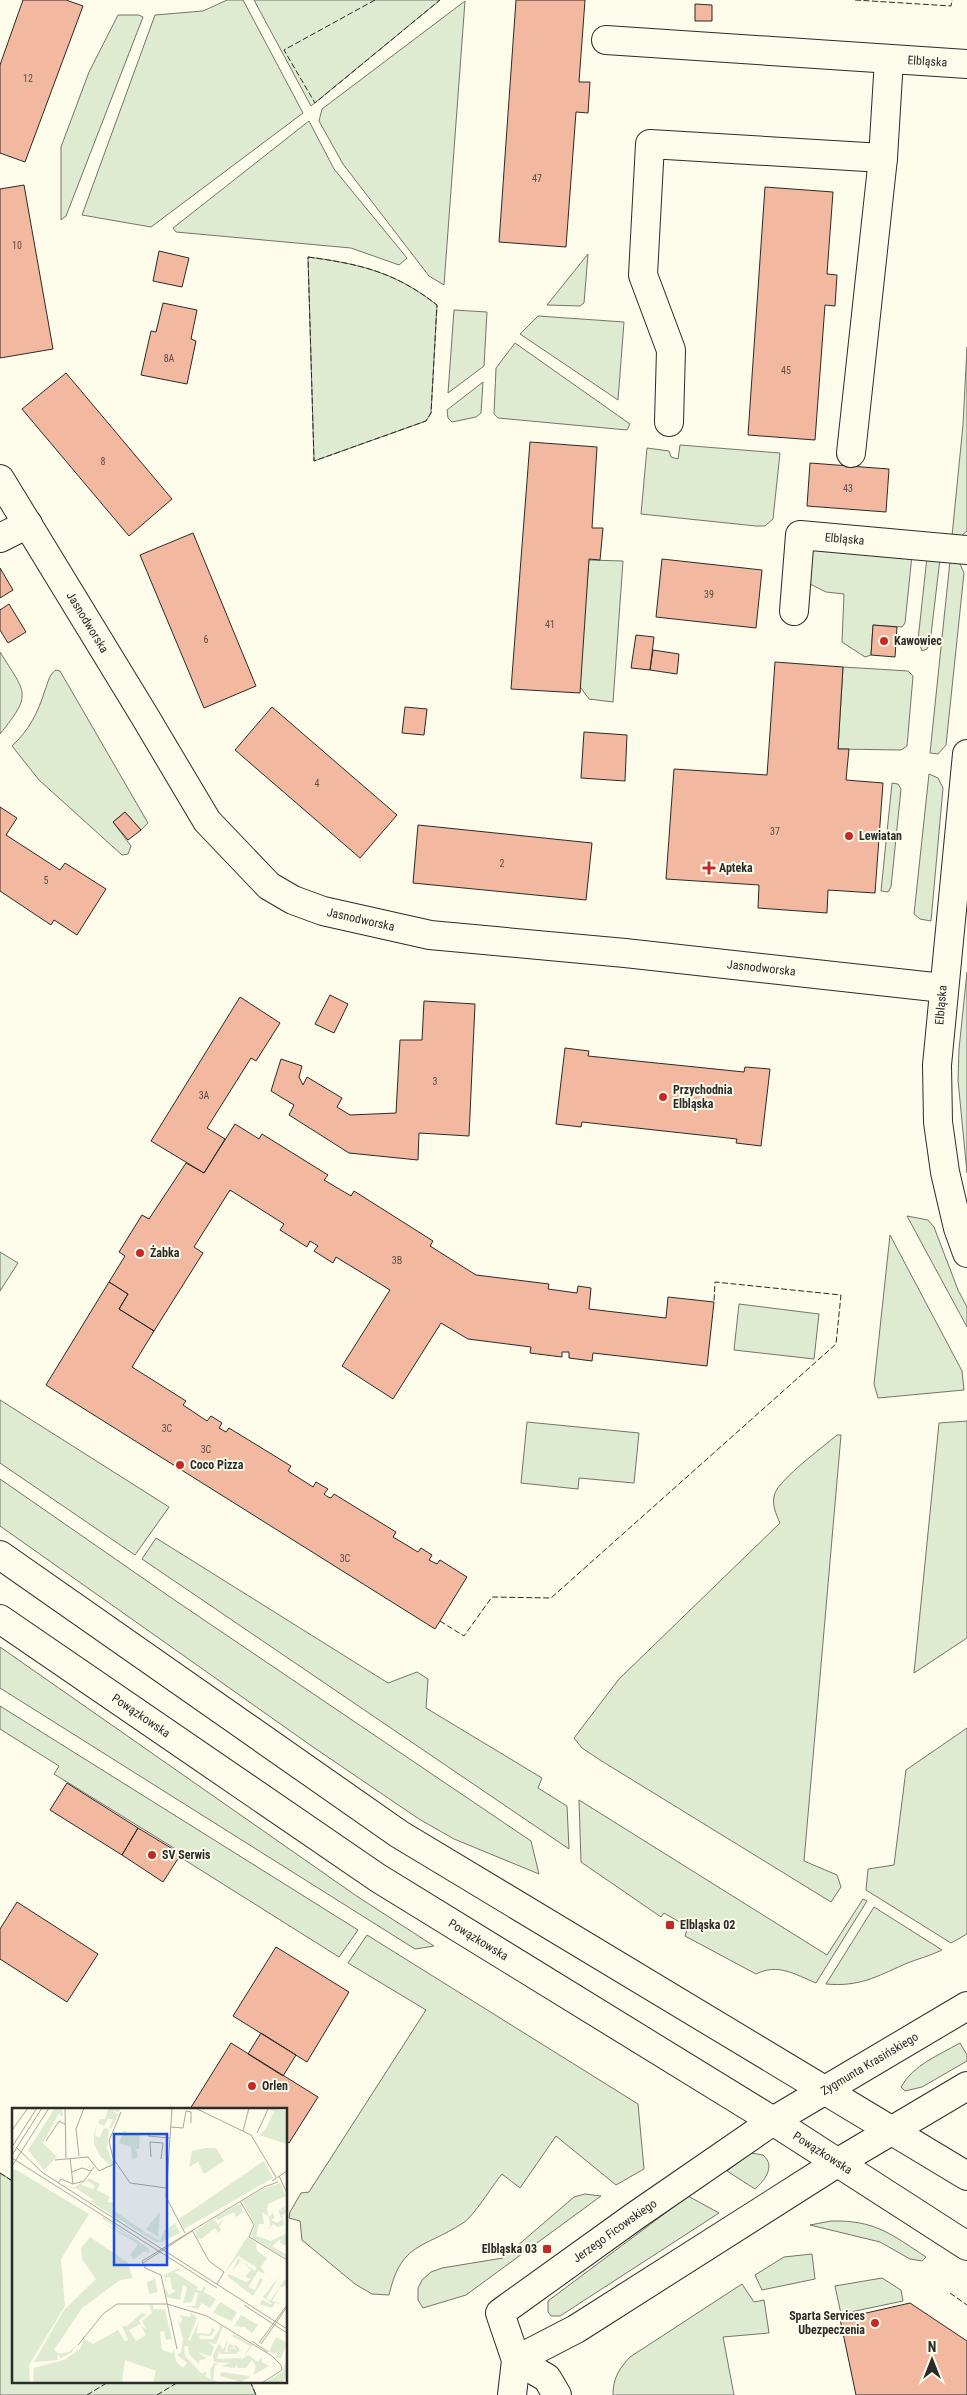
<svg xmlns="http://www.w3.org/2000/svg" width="967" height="2395" viewBox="0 0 967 2395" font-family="'Roboto Condensed',sans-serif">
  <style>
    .green { fill: #deebd1; stroke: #74746e }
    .building { fill: #f2b8a0; stroke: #2b2b2b }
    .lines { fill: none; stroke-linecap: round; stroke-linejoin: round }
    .minor-casing { stroke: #2b2b2b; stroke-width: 30 }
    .major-casing { stroke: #2b2b2b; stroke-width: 30 }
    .minor { stroke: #fdfbea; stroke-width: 28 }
    .major { stroke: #fdfbea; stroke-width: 28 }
    .fence { stroke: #2b2b2b; stroke-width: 1; stroke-dasharray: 6 2.5; stroke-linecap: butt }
    .poi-dot { fill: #c62828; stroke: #fdfbea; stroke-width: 2 }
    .labels { text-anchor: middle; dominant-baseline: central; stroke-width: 4; stroke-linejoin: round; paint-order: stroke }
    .number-label { font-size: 10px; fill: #5d4e48 }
    .street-label { font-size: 12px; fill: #2b2b2b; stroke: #fdfbea }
    .poi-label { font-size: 12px; font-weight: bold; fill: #2b2b2b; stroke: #fdfbea; text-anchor: start }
    .inset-road { fill: none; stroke: #a9a89e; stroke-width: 1 }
    .view { fill: #1d4ed8; fill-opacity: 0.15; stroke: #1d4ed8; stroke-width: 2.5 }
    .inset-edge { fill: none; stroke: #2b2b2b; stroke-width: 2.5 }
  </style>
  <rect width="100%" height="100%" fill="#fdfbea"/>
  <path class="green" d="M227 0H243L303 113 151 227 82 215 155 15 203 11Z
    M254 0H440L311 106Z
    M465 1 444 285 429 276 343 164 319 121 322 109Z
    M118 15H139L143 17 66 216 61 220V147L89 72Z
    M309 121 334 169 407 258 399 265 351 248 176 232 173 228Z
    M588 254 584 303 580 306 547 305Z
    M308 257C360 264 395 272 437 305L431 413 426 421 314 461Z
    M454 310 487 312 484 366 448 393Z
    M538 316 624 322 618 400 520 334Z
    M515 343 630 424 627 430 498 418 494 414 496 368Z
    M967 347V531L960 537 952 536 963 425Z
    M483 382 481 413 476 417 452 422 448 418 447 410Z
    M680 445 780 453 773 519 765 526H756L641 514 647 448 669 451 671 457 678 459Z
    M813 549 912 555 905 623 902 627 873 625 871 655 865 657 842 642 844 594 826 592 808 583 805 559Z
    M927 557 940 559 930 643 927 649 922 651 918 640Z
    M589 560 623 561 613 702 589 699 578 684Z
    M950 561 960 564 964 573 946 745 938 754 930 753Z
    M0 652C26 694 33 693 0 734Z
    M843 667 908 671 913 676 907 746 901 750 838 749Z
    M56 670 60 671 148 823 141 830 125 812 113 822 131 846 128 854 122 855 39 780 12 746C29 730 38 713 45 690 48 683 49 674 56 670Z
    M929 774 938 778 943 788 931 921 920 919 914 914Z
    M892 783 898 784 901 789 891 887 888 892 881 891Z
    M967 972V1173L958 1080 959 1049Z
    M907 1216 928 1220 934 1227 958 1290 967 1307V1327Z
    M890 1235 962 1371 964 1390 878 1398 874 1384Z
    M0 1252 18 1263 0 1291Z
    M739 1304 819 1314 814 1359 734 1350Z
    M0 1400 169 1507 135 1555 0 1463Z
    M967 1421V1638L914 1673 939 1423Z
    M527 1422 639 1433 634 1483 579 1478 578 1489 521 1483Z
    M837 1435H841L804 1861 837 1875 841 1887 831 1902 600 1760 582 1748 574 1738 619 1679 780 1523C776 1514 771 1504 775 1493 781 1478 823 1447 837 1435Z
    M0 1479 173 1599 531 1841 539 1874 454 1839 419 1819 313 1747 0 1526Z
    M156 1538 388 1683 417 1672 428 1679 426 1708 542 1778 538 1788 567 1806 569 1849 142 1559Z
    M0 1647 358 1897 434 1946 415 1949 0 1688Z
    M0 1706 358 1930 339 1957 180 1857 182 1853 54 1774 59 1766 0 1729Z
    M967 1728V1934L951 1943 866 1890 868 1869 894 1865 906 1770Z
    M579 1800 827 1955 863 1899 867 1901 816 1983C794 1974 778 1963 756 1974L685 1936 688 1927 664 1913 661 1917 581 1862Z
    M874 1907 942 1950C930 1956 917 1959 905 1964 876 1977 859 1987 826 1984Z
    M367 1935 638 2104 644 2169 616 2185 556 2136 520 2188 502 2174C492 2186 474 2216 463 2223 423 2249 401 2242 389 2295L372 2294 355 2284 302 2240 300 2221 289 2218 290 2212 301 2193 309 2192 426 2010 348 1963Z
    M960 2043 967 2055V2061L922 2087 905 2091 901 2087C913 2065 939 2055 960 2043Z
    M751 2153 763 2155C776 2166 765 2180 755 2189L727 2171Z
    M0 2173 14 2182V2381H250L256 2395H0Z
    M585 2194 601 2196 466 2295 423 2308 418 2300V2288L422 2280 431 2272 442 2268 503 2258 574 2197Z
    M688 2196 719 2213 560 2316H551L548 2312V2301Z
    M831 2221C875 2220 891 2234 926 2257L922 2261 910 2259 880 2242 810 2225Z
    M812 2254 815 2279 762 2290 755 2275 784 2257Z
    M882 2278 901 2290 903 2301 841 2314 835 2286Z
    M742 2284 754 2302 764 2300 769 2333 723 2337 734 2395H613C613 2378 619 2369 630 2357Z"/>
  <path class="building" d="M23 0H66L83 6 25 162 0 153V65Z
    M516 0H585L579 82H590L588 113 576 112 566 247 499 242Z
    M695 4 712 5V21H695Z
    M24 185 53 349 0 358V189Z
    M765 187 833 192 827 274 837 275 835 306 825 305 815 440 748 435Z
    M159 251 189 258 182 287 153 281Z
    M163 303 197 310 191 339 196 341 187 384 141 375 151 331 156 332Z
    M66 373 172 499 129 536 22 409Z
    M530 442 597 447 592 528H603L600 560 589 559 580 693 511 689Z
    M810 463 889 469 886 512 807 506Z
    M193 533 256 686 204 708 140 555Z
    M662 559 762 570 756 628 656 617Z
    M0 568 13 590 0 598Z
    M9 604 26 632 8 643 0 630V610Z
    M873 625 897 627 895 657 871 655Z
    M636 635 654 637 650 670 631 668Z
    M653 650 679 654 677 674 650 670Z
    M775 662 843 667 838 749H849L846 780 883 783 875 893 828 890 827 913 758 908 759 885 666 879 674 769 767 775Z
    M272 707 397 815 360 858 235 750Z
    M405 707 427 709 424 735 402 733Z
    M584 732 627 735 625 781 581 778Z
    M0 807 17 818 6 835 60 870 65 863 106 889 77 935 54 920 51 925 0 891Z
    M125 812 141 830 128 840 113 822Z
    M418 825 592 843 586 900 413 883Z
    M330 995 348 1004 334 1033 315 1024Z
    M240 997 280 1023 256 1061 251 1058 207 1128 225 1139 204 1173 151 1141Z
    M424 1001 475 1004 469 1136 419 1133 418 1160 349 1153 289 1115 294 1105 271 1091 281 1059 302 1066 299 1077 303 1085 307 1077 342 1098 337 1107 350 1115 396 1113 400 1040H422Z
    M565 1048 589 1051 588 1056 744 1072 745 1067 770 1069 761 1146 736 1143 737 1139 582 1122 581 1127 556 1124Z
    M235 1124 259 1139 262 1134 328 1175 324 1180 351 1196 354 1191 433 1241 430 1246 476 1275 549 1284 548 1289 577 1293 578 1286 591 1288 589 1309 666 1318 668 1297 714 1302 707 1366 593 1353 592 1361 569 1358V1352H562V1357L530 1353 531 1347 468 1339 441 1323 393 1399 342 1366 390 1290 336 1257 333 1263 314 1251 318 1246 310 1241 307 1247 280 1230 284 1224 230 1190 194 1247 203 1253 154 1331 119 1309 128 1294 109 1282 125 1256 119 1252 142 1215 149 1219 186 1163 204 1173Z
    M109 1282 128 1294 119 1309 154 1331 132 1367 186 1401 183 1405 207 1421 211 1416 222 1423 219 1428 226 1432 229 1428 291 1466 288 1471 313 1487 316 1482 328 1489 324 1494 328 1497 331 1498 334 1494 396 1532 393 1537 418 1552 421 1548 432 1555 429 1560 437 1564 440 1560 467 1577 435 1629 46 1385Z
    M67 1783 138 1828 122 1855 50 1810Z
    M138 1828 181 1854 163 1882 122 1855Z
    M17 1902 98 1954 67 2002 0 1959V1929Z
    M276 1947 349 1992 307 2062 233 2016Z
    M261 2033 296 2055 283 2076 248 2054Z
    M231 2043 318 2097 289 2143 286 2141V2109H190Z
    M910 2303 967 2341V2395H856L840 2319Z"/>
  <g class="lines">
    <g class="minor-casing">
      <g id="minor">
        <path id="s1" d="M606 40 967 64"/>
        <path d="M669 422 671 350 643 275 650 144 883 158"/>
        <path d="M851 453 883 158 889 59"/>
        <path id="s2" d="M0 479 144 715 207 821 269 886 293 900 323 911 430 935 625 953 943 988"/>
        <path d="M0 538 28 524"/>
        <path id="s3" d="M794 611 800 535 967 550"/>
        <path d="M967 754 937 1065 938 1122 945 1172 958 1228 967 1253"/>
        <path d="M516 2360 576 2329 837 2163 967 2086"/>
        <path d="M516 2360 547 2378 557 2395"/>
        <path id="s4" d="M512 2395 516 2360 500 2313 635 2216 773 2121 967 2006"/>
      </g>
    </g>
    <g class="major-casing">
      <g id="major">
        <path d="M0 1555 399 1834 967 2176"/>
        <path id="s5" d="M0 1619 378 1878 773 2121 967 2246"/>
      </g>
    </g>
    <use href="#minor" class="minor"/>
    <use href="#major" class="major"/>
    <path class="fence" d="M375 0 284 50 315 103 440 0
      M855 0 951 6 952 0
      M308 257C360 264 395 272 437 305L431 413 426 421 314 461Z
      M440 1621 464 1636 492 1597 551 1598 836 1344 841 1295 715 1282 714 1302
      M0 2173 14 2182
      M950 2293 967 2305
      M250 2381 256 2395
      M87 2395 110 2381
      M157 2395 180 2381"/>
  </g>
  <g class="poi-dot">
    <circle cx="884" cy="641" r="5"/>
    <circle cx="849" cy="836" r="5"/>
    <path d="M706.5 860.5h5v5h5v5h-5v5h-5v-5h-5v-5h5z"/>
    <circle cx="663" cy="1097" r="5"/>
    <circle cx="140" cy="1253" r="5"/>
    <circle cx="180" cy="1465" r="5"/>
    <circle cx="152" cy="1855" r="5"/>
    <rect x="665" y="1920" width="10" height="10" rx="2.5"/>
    <circle cx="252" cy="2086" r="5"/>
    <rect x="542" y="2244" width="10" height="10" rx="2.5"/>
    <circle cx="875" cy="2323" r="5"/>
  </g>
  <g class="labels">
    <g class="number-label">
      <text x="28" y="78">12</text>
      <text x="537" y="178">47</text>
      <text x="17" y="245">10</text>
      <text x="169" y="358">8A</text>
      <text x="786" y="370">45</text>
      <text x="103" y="461">8</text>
      <text x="848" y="488">43</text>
      <text x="709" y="594">39</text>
      <text x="550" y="624">41</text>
      <text x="206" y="639">6</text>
      <text x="317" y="783">4</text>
      <text x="775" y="831">37</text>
      <text x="502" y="863">2</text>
      <text x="46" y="880">5</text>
      <text x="435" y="1081">3</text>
      <text x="204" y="1095">3A</text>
      <text x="397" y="1260">3B</text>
      <text x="167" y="1428">3C</text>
      <text x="206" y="1449">3C</text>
      <text x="345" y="1558">3C</text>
    </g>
    <g class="street-label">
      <text stroke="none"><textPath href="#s1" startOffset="322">Elbląska</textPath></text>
      <text stroke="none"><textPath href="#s3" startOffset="121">Elbląska</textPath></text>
      <text stroke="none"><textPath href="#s2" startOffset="168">Jasnodworska</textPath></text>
      <text stroke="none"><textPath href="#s2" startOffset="588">Jasnodworska</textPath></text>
      <text stroke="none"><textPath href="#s2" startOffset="992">Jasnodworska</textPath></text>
      <text transform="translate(941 1005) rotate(-85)">Elbląska</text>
      <text stroke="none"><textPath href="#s5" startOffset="171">Powązkowska</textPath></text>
      <text stroke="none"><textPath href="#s5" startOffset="576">Powązkowska</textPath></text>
      <text stroke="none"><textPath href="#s4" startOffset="531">Zygmunta Krasińskiego</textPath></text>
      <text stroke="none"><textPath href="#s5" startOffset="981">Powązkowska</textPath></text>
      <text stroke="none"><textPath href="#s4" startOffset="226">Jerzego Ficowskiego</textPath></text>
    </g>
    <g class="poi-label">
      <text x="894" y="641">Kawowiec</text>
      <text x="859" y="836">Lewiatan</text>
      <text x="719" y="868">Apteka</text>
      <text x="673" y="1090">Przychodnia<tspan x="673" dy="14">Elbląska</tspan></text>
      <text x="150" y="1253">Żabka</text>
      <text x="190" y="1465">Coco Pizza</text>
      <text x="162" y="1855">SV Serwis</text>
      <text x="680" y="1925">Elbląska 02</text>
      <text x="262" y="2086">Orlen</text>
      <text x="537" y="2249" text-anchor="end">Elbląska 03</text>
      <text x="865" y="2316" text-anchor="end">Sparta Services<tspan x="865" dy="14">Ubezpeczenia</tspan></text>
    </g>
  </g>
  <g transform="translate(12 2108)">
    <rect width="275" height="275" fill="#fdfbea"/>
    <path d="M43 0H49L51 7 50 9 47 5 31 35 45 49 32 62 16 42ZM96 0H109L107 4 101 3 106 7 99 21 97 20 101 11H96L92 18 86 15 88 11H93ZM256 0 275 3V36L247 27 253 22 262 4ZM85 16 83 28 88 29 92 20 97 21 95 41 101 55 88 62 97 56 88 48 82 36V27ZM112 22 116 26H127L125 28 128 26 127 41H124L126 49 120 51 119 39 107 35 106 38ZM193 40H204L212 53 192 66 186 54 177 59 180 43ZM252 53 261 70 172 121 167 111ZM3 61 77 106 49 151 53 198 17 257 18 275H0V64ZM77 70 88 76 85 82 98 89 95 94 103 95 100 101 134 125 148 133 152 123 163 115 168 125 150 134H144L76 92 83 93 64 80 62 81 56 78 60 81 50 75 62 80 70 74V77L81 81 83 78 75 73ZM268 75 274 88 256 96 255 101 257 109 261 105 263 110 259 112 265 115 270 112 266 102 270 103 268 101 272 99 275 104 270 107 272 117 266 119 261 116 258 120 253 121 258 119 257 109 250 104 252 116H247L244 128 259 133 275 125V138L268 135 269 131 260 138 275 147V151L239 130 243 117 230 93 250 81ZM226 96 229 97 231 104 224 109 222 104 205 112 204 109ZM148 104 146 128 148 130 134 121ZM92 109 137 141 138 145 133 143 122 151 118 147 126 136 88 113 124 132 89 110ZM201 111 206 116 212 112 207 118 209 122 206 125 203 120 189 131 185 130 183 123ZM78 129 115 154 121 170 108 172 70 200 42 242 47 246 57 244 64 237 60 244 49 250 45 246 46 252 22 254 52 202 84 171 70 151 69 140ZM235 129 244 135 245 143 255 150 249 159 253 166 246 163 236 179 243 182 248 170 251 172 241 188 215 168 217 166 234 174 239 171 231 168 224 163 233 169 239 162 229 152 221 163 226 150 243 163 244 159 226 148 212 166ZM166 160 192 176 169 162 162 164 186 179 185 182 189 183 192 178 194 180 192 184 204 191 198 200 190 195 186 201 174 198H183L186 185 183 184 180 194 171 195 175 179 171 177 168 192 154 189 153 179 157 187 164 183 160 181 158 169 154 170V176L152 167ZM142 168 146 184 137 186 135 174 141 172ZM267 169 254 191 258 193 273 171 275 177 268 179 260 193 270 196 263 195 260 200 248 196 250 192 258 196H260L251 189ZM208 194 225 204 220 213 201 205ZM137 197H141V201L153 202 160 231 154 232 152 223 148 224 150 242 160 245 162 241 164 253 171 260 175 255 165 247 169 244 171 231 166 212 169 216 170 210 167 207 178 209 179 205 185 210 176 232 178 233 187 212 184 225 198 226 200 219 203 222 199 228 187 227 188 231H201L208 221 206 216 211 219 204 236 196 234 202 239 199 248 185 244 195 250 187 253V256L177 246 176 238H172L173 248 189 265 195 264 193 268 199 272 198 262 202 255 208 256 203 257 201 272 210 275H141L144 263 113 252 110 275H21L22 260 52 252 68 241 72 231 81 236 106 222 113 233 116 232 110 218H115L130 205 134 207 127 212 129 216 117 222 124 233 134 227 129 218 134 221 130 213 140 205ZM229 207 246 217 240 225 233 219 222 218ZM222 226 241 237 229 252 236 247 246 254 249 249 250 254 257 258 241 267 244 259 240 252 234 260H225V256L223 260 209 258 218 255 202 254 201 248 207 235 211 242 216 231 213 244H216L215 241 218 235 222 239 215 241 222 240 224 243 222 236 227 240V243L231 241 223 246H208L207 243 205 251 231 250 238 238 220 228ZM264 229 275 235 269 250H265L270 256 264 250 265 246 257 244ZM275 250V270L268 275H252L270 264ZM209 264 238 268V269L229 274 208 268Z" fill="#deebd1"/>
    <path class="inset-road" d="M53 0 54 50M160 0 154 89 173 125M183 0 239 27 264 69M109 4 97 33 101 50 118 75 154 80M159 19 171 20 174 3 179 4V15M0 22 16 0M231 23 237 0M245 25 256 1 253 0M136 28 158 30M34 33 47 13 53 16M0 39 25 0M4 39 31 65 275 221M0 47 30 0M67 48 64 21 72 0M139 49 138 34 151 35M0 50 205 180M58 50 61 76M149 51 151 35M43 52 76 49 87 63 104 55M0 58 37 0M60 64 70 60 79 63M267 68 275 85M260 73 275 63M46 75 49 71 61 76 72 73 82 59M228 93 242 117 237 129M180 122 197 153 212 164 205 176M237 129 275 152M131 155 180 123M232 197 275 225M240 233 256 244M247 235 275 197M249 236 275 199M66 237 91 206 105 196H155L195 208 260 248M165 241 149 167 133 160 130 153 252 79 266 74M250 275 270 262 269 257 260 248"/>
    <path class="view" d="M102 26H155V157H102Z"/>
    <rect width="275" height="275" class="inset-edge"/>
  </g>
  <g transform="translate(932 2360)" stroke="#fdfbea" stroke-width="4" paint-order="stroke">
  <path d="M0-4L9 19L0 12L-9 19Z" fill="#2b2b2b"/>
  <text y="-8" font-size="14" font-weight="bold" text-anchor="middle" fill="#2b2b2b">N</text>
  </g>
</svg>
